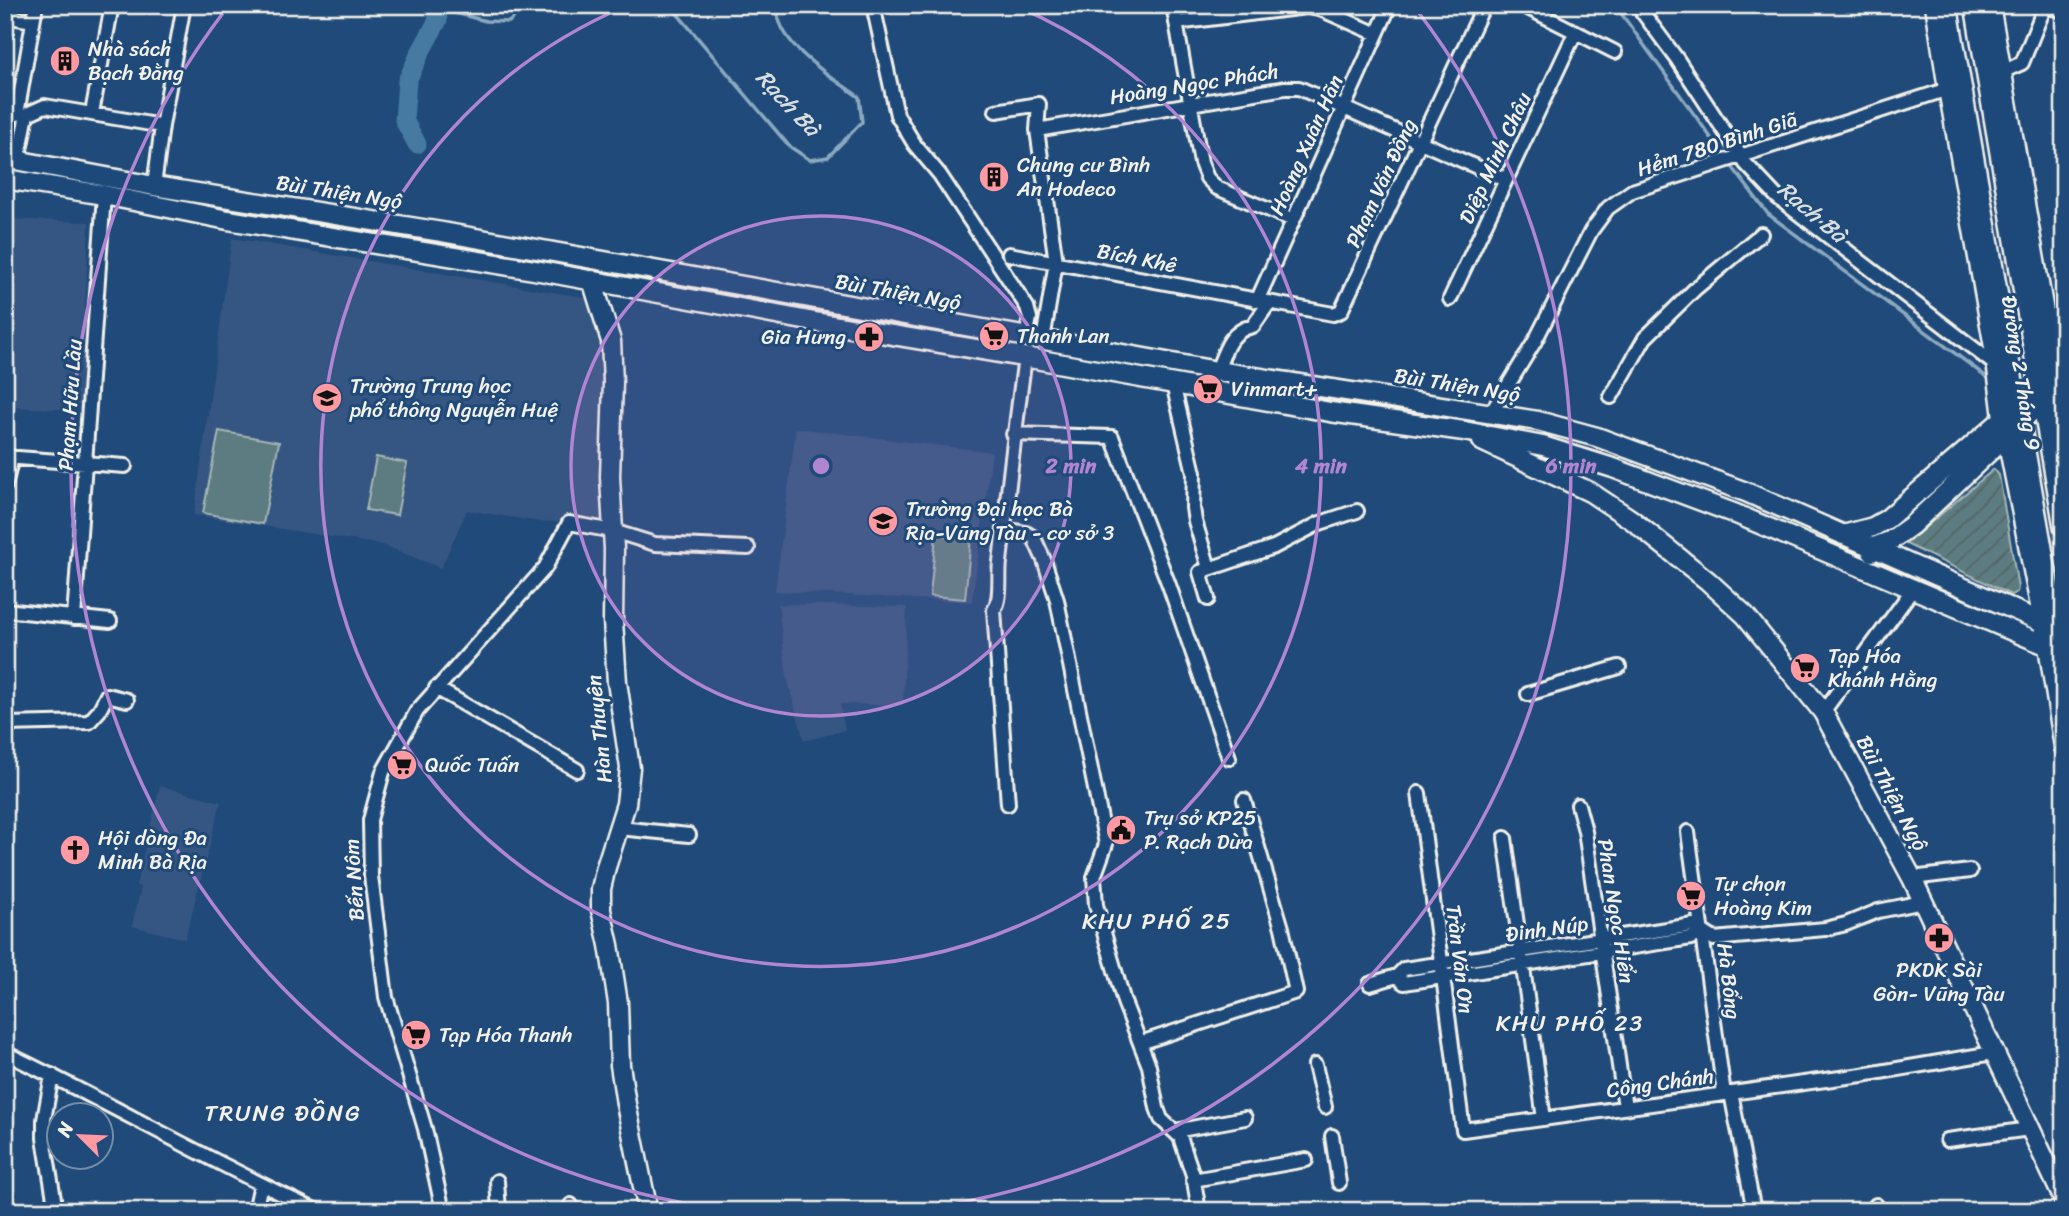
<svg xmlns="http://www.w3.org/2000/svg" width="2069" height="1216" viewBox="0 0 2069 1216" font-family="Sriracha,sans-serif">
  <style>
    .built { fill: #365683 }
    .grass { fill: #5b7c81; stroke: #a8b6b4; stroke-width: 2 }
    .garden { fill: url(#garden-furrows); stroke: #a8b6b4; stroke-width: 2 }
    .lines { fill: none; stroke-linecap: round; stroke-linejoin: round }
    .stream { stroke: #8caabf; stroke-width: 3.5 }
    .river { stroke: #467aa3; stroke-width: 19 }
    .street-casing { stroke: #f4f1e8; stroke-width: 18 }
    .secondary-casing { stroke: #f4f1e8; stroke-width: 23 }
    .primary-casing { stroke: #f4f1e8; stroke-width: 24 }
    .street { stroke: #1f4a7a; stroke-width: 12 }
    .secondary { stroke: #1f4a7a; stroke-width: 18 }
    .primary { stroke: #1f4a7a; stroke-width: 19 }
    .ring { fill: none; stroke: #b185d1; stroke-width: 3.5 }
    .labels { text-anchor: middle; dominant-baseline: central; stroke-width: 6; stroke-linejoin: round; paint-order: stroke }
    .poi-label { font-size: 21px; fill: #f4f1e8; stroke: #1f4a7a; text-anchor: start }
    .street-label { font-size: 21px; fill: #f4f1e8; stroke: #1f4a7a }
    .water-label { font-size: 23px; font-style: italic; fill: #dadfde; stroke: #1f4a7a }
    .neighbourhood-label { font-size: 23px; letter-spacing: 2px; fill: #f4f1e8; stroke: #1f4a7a }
    .centre { fill: #b185d1; stroke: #1f4a7a; stroke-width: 3.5 }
    .ring-label { font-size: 21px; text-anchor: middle; font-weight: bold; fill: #b185d1; stroke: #1f4a7a; stroke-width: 6; stroke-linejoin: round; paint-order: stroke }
  </style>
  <defs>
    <pattern id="garden-furrows" width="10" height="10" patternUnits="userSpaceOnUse" patternTransform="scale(1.75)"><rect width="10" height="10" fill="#5b7c81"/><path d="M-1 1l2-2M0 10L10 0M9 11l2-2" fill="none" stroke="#536566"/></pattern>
  </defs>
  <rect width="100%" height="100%" fill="#1f4a7a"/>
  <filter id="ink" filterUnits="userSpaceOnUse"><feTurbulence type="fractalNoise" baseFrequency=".0143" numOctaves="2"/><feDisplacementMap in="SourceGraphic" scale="14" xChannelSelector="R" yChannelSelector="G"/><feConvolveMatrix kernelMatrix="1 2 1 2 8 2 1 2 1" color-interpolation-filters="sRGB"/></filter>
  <g filter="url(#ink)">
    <path class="built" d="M5 219 89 222 81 410 5 407Z
      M232 238 594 299 605 335 606 525 572 521 540 522 467 510 441 568 383 545 194 515Z
      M796 428 992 452 972 602 775 591Z
      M778 604 907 607 903 705 840 704 845 730 804 741 787 677Z
      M160 786 221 802 185 939 132 926 141 888 136 885Z"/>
    <path class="grass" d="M219 431 279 442 263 524 203 513Z
      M376 457 407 463 397 515 366 510Z
      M936 535 971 538 965 599 930 596Z"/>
    <path class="garden" d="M1994 469 1999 475 2018 588 2017 592 2011 595 1906 544Z"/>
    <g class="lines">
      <path class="stream" d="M670 5 789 146 810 160 828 157 862 122 859 97C831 76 775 44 777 5
        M1615 5 1725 157
        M436 8 486 21 509 22 519 12 517 5
        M1730 164 1768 214 1992 381"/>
      <path class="river" d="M417 144 404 120 407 81 421 51 438 20 436 5"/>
      <g class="street-casing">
        <path id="street" d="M873 5 897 115 915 145 940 175 1027 307 1030 318 1026 337
          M1173 5 1201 163 1207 178 1217 188 1293 220
          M1522 5 1615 52
          M1637 5 1677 59 1746 164 1777 197 1998 367
          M5 16 33 21
          M1176 23 1307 7 1320 9 1377 34
          M2002 72 2022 63 2045 6 2064 11
          M996 111 1039 104 1037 130 1056 262 1043 340
          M92 113 112 5
          M17 114 36 5
          M1037 130 1285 88H1299L1506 180
          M18 161 27 114 45 106 162 126
          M154 186 162 126 184 5
          M1009 254 1333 314 1341 311 1484 5
          M1450 299 1575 33
          M1257 301 1390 5
          M1217 371C1225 351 1229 331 1253 326L1269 303
          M1173 384 1194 473 1193 508 1195 521 1209 568
          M1611 397 1645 338 1695 289 1761 234
          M1491 413 1535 341 1591 231 1608 208 1632 191 1948 89
          M1013 434 1112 437 1169 585 1229 758
          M5 457 125 466
          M5 486 12 457
          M1004 529 1026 533 1034 538 1044 560 1057 600 1106 844 1094 877 1096 905 1124 1002 1149 1066 1157 1108 1161 1119 1180 1137 1193 1175 1199 1211
          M1208 599 1200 572 1274 547 1320 523 1357 511
          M5 610 110 621
          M74 618 104 195
          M436 688 577 770
          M1528 694 1619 667
          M1823 712 1913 589
          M5 724 89 722 99 711 107 695 127 700
          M1419 793 1463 1130 1862 1075 1993 1053
          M1008 804 994 610C1002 598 998 577 1000 562 1008 494 1015 426 1025 358
          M1578 805 1585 831 1625 1107
          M619 828 689 835
          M1688 832 1724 1094
          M1505 838 1544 1119
          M1912 878 1970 871
          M1397 976 1404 983 1691 938 1703 932
          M1370 984 1397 976 1404 969 1693 925 1714 939 1825 929 1846 924 1878 911 1923 902
          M1140 1043 1296 992 1282 928 1244 800
          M5 1053C110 1103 211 1162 317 1211
          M1315 1065 1325 1107
          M52 1075 44 1120V1138L56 1211
          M1731 1093 1754 1211
          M1175 1131 1245 1118
          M1332 1136 1339 1183
          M1947 1140 2030 1129
          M1193 1180 1306 1160
          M497 1181 499 1211
          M571 1205 573 1211
          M1876 1205 1880 1211
          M255 1211 261 1184
          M443 1211 425 1129 386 997 371 876 370 820 383 772 417 711 545 568 569 523 613 531 655 544 748 548"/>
      </g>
      <g class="secondary-casing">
        <path id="secondary" d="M1935 5 1948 89 1995 353 2003 418 2048 646 2064 747
          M1990 5 2064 425
          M5 158 154 186 442 232 1217 371 1538 421 1597 437 1746 492 2042 622
          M5 179 104 195 228 220 540 271 809 321 1041 360 1330 412 1464 431 1543 446 1613 468 1736 514 2048 646
          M592 280 611 341 613 382 610 477 614 549 613 621 617 682 630 768 626 804 606 867 601 889V910L609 945 618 1003 620 1065 626 1104 648 1211
          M1482 441 1590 492 1632 520 1708 581 1745 615 1823 712 1912 878 2064 1200
          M1843 535 1873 527 1887 519 2049 379
          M1872 552 1874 547 1890 541 1912 525 2051 393"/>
      </g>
      <g class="primary-casing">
        <path id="primary" d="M1947 5 2064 674
          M1975 5C2005 179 2033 353 2064 527"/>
      </g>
      <use href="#street" class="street"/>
      <use href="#secondary" class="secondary"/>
      <use href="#primary" class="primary"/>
    </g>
  </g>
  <circle cx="821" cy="466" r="250" fill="#b185d1" fill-opacity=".12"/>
  <g class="ring">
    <circle cx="821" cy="466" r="250"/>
    <path d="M1016 6A500 500 0 1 1 626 6"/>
    <path d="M730 1210A750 750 0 0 1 226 9M1416 9A750 750 0 0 1 912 1210"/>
  </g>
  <defs>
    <g id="building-disc" transform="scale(1.575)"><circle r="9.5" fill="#ff9aa2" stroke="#1f4a7a"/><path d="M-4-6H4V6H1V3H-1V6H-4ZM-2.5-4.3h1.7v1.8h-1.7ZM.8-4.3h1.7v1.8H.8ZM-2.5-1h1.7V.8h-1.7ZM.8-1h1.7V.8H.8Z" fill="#111"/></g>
    <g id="supermarket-disc" transform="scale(1.575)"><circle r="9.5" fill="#ff9aa2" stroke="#1f4a7a"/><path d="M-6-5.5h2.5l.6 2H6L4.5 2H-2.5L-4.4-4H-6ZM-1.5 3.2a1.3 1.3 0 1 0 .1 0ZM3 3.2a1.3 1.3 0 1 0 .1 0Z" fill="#111"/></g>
    <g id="pharmacy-disc" transform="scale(1.575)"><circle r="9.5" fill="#ff9aa2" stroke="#1f4a7a"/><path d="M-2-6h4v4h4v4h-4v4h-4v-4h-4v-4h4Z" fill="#111"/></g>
    <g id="school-disc" transform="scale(1.575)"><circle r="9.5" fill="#ff9aa2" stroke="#1f4a7a"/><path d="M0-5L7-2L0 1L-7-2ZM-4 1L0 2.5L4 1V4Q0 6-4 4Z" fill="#111"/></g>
    <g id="university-disc" transform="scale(1.575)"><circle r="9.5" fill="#ff9aa2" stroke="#1f4a7a"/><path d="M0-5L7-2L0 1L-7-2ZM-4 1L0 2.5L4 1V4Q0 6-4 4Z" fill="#111"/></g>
    <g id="civic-disc" transform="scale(1.575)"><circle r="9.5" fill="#ff9aa2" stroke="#1f4a7a"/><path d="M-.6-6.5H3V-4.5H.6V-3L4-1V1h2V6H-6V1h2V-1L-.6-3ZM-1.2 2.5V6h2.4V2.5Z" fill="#111"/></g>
    <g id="church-disc" transform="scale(1.575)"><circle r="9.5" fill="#ff9aa2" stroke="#1f4a7a"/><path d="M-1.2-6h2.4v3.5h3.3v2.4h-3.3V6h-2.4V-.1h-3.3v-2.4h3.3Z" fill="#111"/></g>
  </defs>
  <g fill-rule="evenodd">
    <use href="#building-disc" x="65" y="61"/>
    <use href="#building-disc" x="994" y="177"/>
    <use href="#supermarket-disc" x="994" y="336"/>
    <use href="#pharmacy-disc" x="869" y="337"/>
    <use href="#supermarket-disc" x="1208" y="389"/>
    <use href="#school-disc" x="327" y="398"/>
    <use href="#university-disc" x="883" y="521"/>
    <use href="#supermarket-disc" x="1805" y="668"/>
    <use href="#supermarket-disc" x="402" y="765"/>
    <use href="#civic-disc" x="1121" y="830"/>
    <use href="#church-disc" x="75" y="850"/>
    <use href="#supermarket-disc" x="1691" y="896"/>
    <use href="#pharmacy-disc" x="1939" y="938"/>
    <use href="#supermarket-disc" x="416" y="1035"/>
  </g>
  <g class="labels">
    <g class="poi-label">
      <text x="88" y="49">Nhà sách<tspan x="88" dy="24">Bạch Đằng</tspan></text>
      <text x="1017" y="165">Chung cư Bình<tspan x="1017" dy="24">An Hodeco</tspan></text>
      <text x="1017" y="336">Thanh Lan</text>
      <text x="846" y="337" text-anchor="end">Gia Hưng</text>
      <text x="350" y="386">Trường Trung học<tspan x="350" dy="24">phổ thông Nguyễn Huệ</tspan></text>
      <text x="1231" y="389">Vinmart+</text>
      <text x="906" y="509">Trường Đại học Bà<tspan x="906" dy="24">Rịa-Vũng Tàu - cơ sở 3</tspan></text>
      <text x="1828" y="656">Tạp Hóa<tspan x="1828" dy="24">Khánh Hằng</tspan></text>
      <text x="425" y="765">Quốc Tuấn</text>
      <text x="1144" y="818">Trụ sở KP25<tspan x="1144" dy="24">P. Rạch Dừa</tspan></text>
      <text x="98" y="838">Hội dòng Đa<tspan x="98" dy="24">Minh Bà Rịa</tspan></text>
      <text x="1714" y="884">Tự chọn<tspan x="1714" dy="24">Hoàng Kim</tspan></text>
      <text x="1939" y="970" text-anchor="middle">PKDK Sài<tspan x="1939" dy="24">Gòn- Vũng Tàu</tspan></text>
      <text x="439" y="1035">Tạp Hóa Thanh</text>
    </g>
    <g class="street-label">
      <text transform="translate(1194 84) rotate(-9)">Hoàng Ngọc Phách</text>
      <text transform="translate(1717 144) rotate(-18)">Hẻm 780 Bình Giã</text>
      <text transform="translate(1306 145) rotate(-66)">Hoàng Xuân Hãn</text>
      <text transform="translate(1495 158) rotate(-65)">Diệp Minh Châu</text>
      <text transform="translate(1381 183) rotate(-65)">Phạm Văn Đồng</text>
      <text transform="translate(339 192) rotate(9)">Bùi Thiện Ngộ</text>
      <text transform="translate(1137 258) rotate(11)">Bích Khê</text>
      <text transform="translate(898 292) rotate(10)">Bùi Thiện Ngộ</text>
      <text transform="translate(2021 373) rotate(81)">Đường 2 Tháng 9</text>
      <text transform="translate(1457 385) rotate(9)">Bùi Thiện Ngộ</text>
      <text transform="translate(70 405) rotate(-86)">Phạm Hữu Lầu</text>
      <text transform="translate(599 729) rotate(-96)">Hàn Thuyên</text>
      <text transform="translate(1892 793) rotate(62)">Bùi Thiện Ngộ</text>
      <text transform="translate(354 880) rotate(-94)">Bến Nôm</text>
      <text transform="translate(1616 911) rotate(81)">Phan Ngọc Hiển</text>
      <text transform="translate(1547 929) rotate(-8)">Đinh Núp</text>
      <text transform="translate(1460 959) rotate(83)">Trần Văn Ơn</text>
      <text transform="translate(1729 981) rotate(83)">Hà Bổng</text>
      <text transform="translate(1660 1083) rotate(-8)">Công Chánh</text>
    </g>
    <g class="water-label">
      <text transform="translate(788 103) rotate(47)">Rạch Bà</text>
      <text transform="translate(1812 212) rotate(40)">Rạch Bà</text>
    </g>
    <g class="neighbourhood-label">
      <text x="1157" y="921">KHU PHỐ 25</text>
      <text x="1570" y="1023">KHU PHỐ 23</text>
      <text x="283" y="1113">TRUNG ĐỒNG</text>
    </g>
  </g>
  <circle cx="821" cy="466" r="10" class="centre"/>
  <g class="ring-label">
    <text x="1071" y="473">2 min</text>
    <text x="1321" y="473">4 min</text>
    <text x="1571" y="473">6 min</text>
  </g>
  <rect width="2069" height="1216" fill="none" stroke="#1f4a7a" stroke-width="28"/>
  <rect x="14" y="14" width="2041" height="1188" fill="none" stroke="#f4f1e8" stroke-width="2.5" filter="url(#ink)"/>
  <g transform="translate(80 1136) rotate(294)"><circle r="33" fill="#1f4a7a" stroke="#748da6" stroke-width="2"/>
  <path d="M0-5L12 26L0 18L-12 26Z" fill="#ff9aa2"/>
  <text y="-10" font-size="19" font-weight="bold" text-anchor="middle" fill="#f4f1e8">N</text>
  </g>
</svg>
